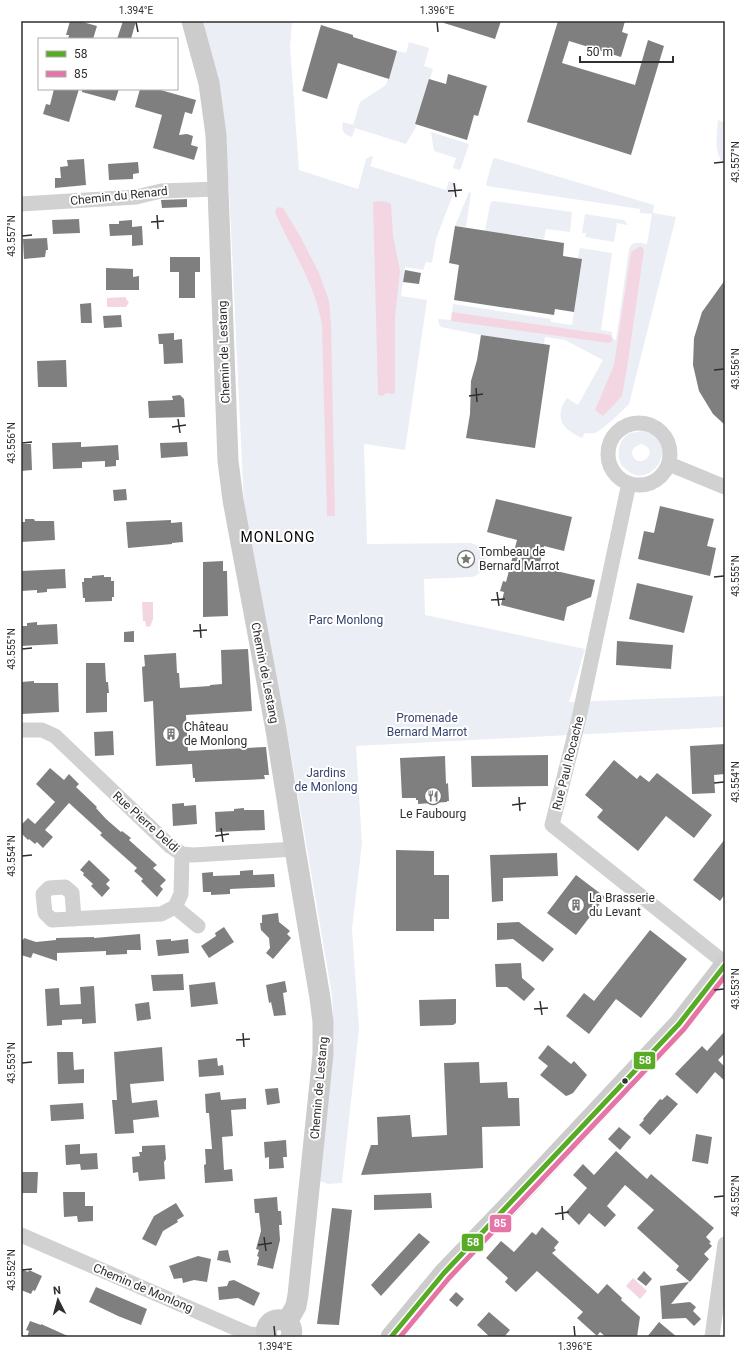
<svg xmlns="http://www.w3.org/2000/svg" width="746" height="1358" viewBox="0 0 746 1358" font-family="Roboto,sans-serif">
  <style>
    .green { fill: #ebeef5; fill-rule: evenodd }
    .water { fill: #f4d6e2 }
    .building { fill: #7f7f7f }
    .lines { fill: none; stroke-linecap: round; stroke-linejoin: round }
    .street { stroke: #d1d1d1; stroke-width: 15 }
    .secondary { stroke: #ccc; stroke-width: 21 }
    .bus-1-casing { stroke: #fff; stroke-width: 8 }
    .bus-2-casing { stroke: #fff; stroke-width: 8 }
    .bus-1 { stroke: #58ac25; stroke-width: 5 }
    .bus-2 { stroke: #e675a7; stroke-width: 5 }
    .ticks { fill: none; stroke: #2f2f2f; stroke-width: 1.5 }
    .bus-dot { fill: #2f2f2f; stroke: #fff; stroke-width: 1.5 }
    .labels { text-anchor: middle; dominant-baseline: central; stroke-width: 4; stroke-linejoin: round; paint-order: stroke }
    .street-label { font-size: 12px; fill: #2f2f2f; stroke: #fff }
    .poi-label { font-size: 12px; fill: #2f2f2f; stroke: #fff; text-anchor: start }
    .park-label { font-size: 12px; fill: #37456f; stroke: #fff }
    .quarter-label { font-size: 14px; letter-spacing: 1px; fill: #000; stroke: #fff }
    .line-badge { stroke: #fff; stroke-width: 1.5 }
    .badge-label { font-size: 11px; text-anchor: middle; font-weight: bold; fill: #fff }
    .neatline { fill: none; stroke: #2f2f2f; stroke-width: 1.5 }
    .ticks-label { font-size: 10px; text-anchor: middle; fill: #2f2f2f }
  </style>
  <rect width="100%" height="100%" fill="#fff"/>
  <path class="green" d="M203 21H292L290 47 299 170 358 189 366 159 371 156 373 157 370 166 446 190 449 181 457 184 436 239 432 263 426 262 423 270 405 267 401 296 427 300 405 450 364 444 367 544 470 543C490 547 492 570 472 577L424 579 425 615 585 649 569 702 725 696V727L356 746 362 843 352 929 359 1029 342 1183 328 1184 320 1181 334 1045 332 995 285 720 260 598 244 506 229 188Z
    M409 42 429 48 424 66 433 69 415 123 416 127 406 144 355 128 352 137C343 134 341 131 343 122L353 125 360 102 386 85 397 51 406 53Z
    M718 120 725 123V165C713 155 717 134 718 120Z
    M431 132 469 144 461 168 459 170 453 168 456 158 434 151Z
    M495 158 654 205 653 213 676 217 629 404C625 409 601 431 595 433 592 434 588 433 585 433L582 438C563 430 553 418 567 398L578 405 603 360 565 340 545 337 544 344 481 335 441 327 439 324 438 319 451 320 453 304 551 319V322L572 325 582 259 578 258 580 248 612 253 601 330 612 332 613 339 616 340 629 249C633 240 639 243 647 244L652 214 640 213V209L487 186 486 184 493 159Z
    M469 192 471 193 466 227 455 226Z
    M494 201 572 212 570 232 546 229 544 239 485 231 490 205 491 202Z
    M585 214 624 220 628 225 617 223 614 242 585 237 586 233H582Z
    M643 431C646 432 651 433 654 436 676 452 649 488 628 471 625 468 622 467 620 462 617 451 619 439 630 433 634 432 639 432 643 431ZM641 444C662 450 639 471 633 456 630 450 635 446 641 444Z"/>
  <path class="water" d="M378 201 387 202 391 204 393 236 400 270 395 318V389L394 394 386 393 383 396 378 395 373 202Z
    M279 207 283 208 300 236 319 273 329 301 331 323 335 516H327L322 326C316 284 291 250 275 212L276 209Z
    M641 246 644 250 627 368 622 396 603 416 595 410 614 365 631 252Z
    M126 297V299L129 302 126 307H107V298Z
    M452 312 610 335 613 340 609 343 451 321Z
    M142 602H153V620L152 621 151 625 149 627 146 626 145 621H143Z
    M633 1278 647 1291 640 1299 626 1286Z"/>
  <path class="building" d="M70 21H79L97 26 93 39H68L69 35H66Z
    M123 21H136L131 39H117Z
    M444 21H501L495 39 444 23Z
    M558 21H625L622 32 628 34 621 57 569 41 562 63 635 85 648 40 664 46 631 155 527 122Z
    M321 25 353 35V37L397 51 389 79 338 63 327 99 302 91Z
    M448 74 487 86 478 116 474 115 467 140 415 124 429 79 446 84Z
    M54 89H79L69 122 43 114 46 104 50 105Z
    M82 89H119L115 101 82 92Z
    M140 89H157L196 100 192 114 185 112 179 135 187 134 193 136 191 145 198 147 194 160 153 148 162 115 135 107Z
    M84 159 86 185 55 188V178H61L60 167 68 166 67 160Z
    M138 162 139 173 133 174V179L109 180 108 164Z
    M187 199V207L162 208 161 200Z
    M79 219 80 233 53 234 52 220Z
    M132 220V227L142 226 143 245 132 246V235L110 236 109 224H119V221Z
    M455 226 564 243 563 256 582 259 574 312 555 309 554 315 454 300 459 265 449 263Z
    M47 238 48 250H46L45 257 24 259 23 239Z
    M170 257H200V272H195V298H179V272H170Z
    M106 268 133 269V277L139 276V290H106Z
    M405 270 421 273 419 284 403 282Z
    M725 280V425L713 414 699 391 693 365 694 338 702 312Z
    M91 303 92 323H81L80 304Z
    M121 315 122 327 104 328 103 316Z
    M174 333V340L182 339 183 363 164 364 163 344H159L158 334Z
    M481 335 550 345 535 448 466 438 470 414 471 381 477 360Z
    M66 360 67 387H38L37 361Z
    M180 395 184 399 185 417 149 418 148 401 173 400 172 396Z
    M81 442V447L118 445 119 460H116V466L105 467V461L82 462V468L53 469 52 443Z
    M187 442 188 456 161 458 160 443Z
    M21 444H31L32 470 21 471Z
    M126 489 127 500 114 501 113 490Z
    M496 499 572 517 564 551 544 546 539 567 595 580 591 597 567 607 564 621 501 605 504 592 500 591 503 581 506 582 517 540 487 532Z
    M660 506 714 519 707 546 716 548 710 576 638 559 644 531 654 533Z
    M25 519H34L35 521H54L55 540 21 542V522H25Z
    M171 520V523L182 522 183 542 172 543V544L128 548 126 522Z
    M223 561V571H227L228 616 203 617V562Z
    M65 569 66 588 47 589V592L37 593V590L21 591V571Z
    M104 575V577H111V581H114V597H112V601L85 602V598H83L82 582H84V578H92V576Z
    M637 583 693 596 684 633 629 619Z
    M37 622V625L57 624 58 644 21 646V626H27V623Z
    M134 631V642H124V632Z
    M617 641 673 645 671 669 616 665Z
    M248 649 252 711 186 715 188 751 266 747 269 775H264L265 779 195 782V778H193L192 764 156 766 153 701 144 702 142 667 145 666 144 655 176 653 177 673H179L180 688 210 686V685L222 684 221 650Z
    M86 663H105L106 682H108L109 693H107V712L86 713Z
    M34 681V683H58L59 712 21 714V682Z
    M113 731 114 755 95 756 94 732Z
    M725 744V774L714 775 715 793 692 794 690 746Z
    M548 755V786L472 787 471 756Z
    M445 756 446 784 448 783 449 801H447V802L418 804V800H416V798H402L400 758Z
    M614 760 637 779 640 775 649 782 657 773 712 815 694 838 666 816 638 851 600 820 597 817 603 810 585 795Z
    M50 768 64 780 69 774 79 784 76 787 97 807 96 808 106 819 121 832 122 831 131 838 129 840 157 865 153 868 166 880 160 886 163 889 157 897 141 881 143 879 134 871 137 868 100 835 102 833 69 803 45 830 53 837 43 848 37 842 35 844 29 839 28 840 21 833V825L28 818 35 824 55 802 36 784Z
    M184 803V806L196 805 197 824 173 826 172 804Z
    M244 808V810H264L265 830 216 832 215 812 234 811V809Z
    M725 839V894L720 901 693 880Z
    M396 850 434 851V875H449V919H434V931H396Z
    M557 853 558 876 503 878V901L492 902 490 855Z
    M89 860 110 880 106 884 110 888 102 897 91 886 93 884 83 875 84 873 80 870Z
    M253 870V875L274 874 275 887 230 889V894L211 895V892H203L202 873 213 872V876L240 875V871Z
    M576 875 605 897 576 935 547 913Z
    M278 913 279 922 290 931 287 934 291 938 273 959 266 953 270 948 269 938 261 930 260 923H262V915Z
    M519 922 554 949 543 962 513 939 497 940V923Z
    M224 927 234 942 209 958 201 946 216 936 215 933Z
    M650 930 687 959 641 1018 616 999 589 1034 566 1016 584 993 594 1001Z
    M140 934 141 950H127V954L106 955V951L57 953V961L33 953 31 958 21 955V940H23L24 938 36 942 56 940V938L94 937V938Z
    M171 939V941L188 939 189 953 158 956 156 940Z
    M521 963 522 978 535 989 524 1001 507 987H496L495 964Z
    M183 974 184 990 153 991 151 975Z
    M285 981 287 992 283 993 286 1015 274 1016 271 1002 269 1003 266 985Z
    M215 982 218 1004 191 1007 189 985Z
    M94 986 96 1023 82 1024V1019L62 1020V1025L47 1026 45 989 59 988 60 1005 81 1004 80 987Z
    M456 999V1023L453 1025 420 1026 419 1000Z
    M149 1002 151 1019 137 1021 135 1004Z
    M725 1031V1053L718 1060 725 1067V1081L715 1072 697 1094 675 1074 702 1046 707 1051Z
    M548 1045 571 1064 574 1061 587 1075 573 1093 569 1095 566 1096 540 1075 548 1066 538 1058Z
    M162 1047 164 1081 130 1084 132 1103 157 1100 159 1117 133 1120 134 1133 115 1134 112 1100H117L114 1052Z
    M57 1052H73L74 1070 84 1069V1083L58 1084Z
    M217 1058 218 1066 223 1065 224 1075 199 1077 198 1060Z
    M479 1062 480 1083 507 1082 508 1098H519L520 1126 482 1127 483 1168 361 1175 371 1145H378L377 1117 410 1115 412 1137 447 1135 444 1063Z
    M278 1088 280 1103 267 1105 265 1089Z
    M220 1092 221 1100 246 1098V1109L231 1110 233 1136 222 1137 224 1170 232 1169 233 1181 205 1183 204 1165 206 1164 205 1149H212L209 1113H206L205 1094Z
    M667 1095 678 1104 650 1135 639 1125 644 1120 643 1119 660 1099 662 1100Z
    M83 1103 84 1119 51 1121 50 1105Z
    M619 1127 631 1137 620 1150 608 1139Z
    M696 1134 712 1137 708 1164 692 1161Z
    M286 1140 287 1157H283L284 1168 269 1169V1157L265 1158 264 1142Z
    M80 1144V1154L97 1153 98 1169 81 1170 80 1164 66 1165 65 1145Z
    M165 1145 166 1159 164 1162 165 1179 139 1181 138 1172 133 1173 132 1157 140 1156 139 1152H142V1146Z
    M616 1151 647 1179 651 1174 714 1228 706 1237 711 1242 709 1243 712 1246 704 1254 709 1259 690 1282 676 1270 679 1266 637 1228 654 1210 625 1185 607 1206 616 1215 605 1227 589 1213 579 1225 566 1212 587 1188 573 1175 583 1164 594 1175Z
    M21 1172H38L37 1193H21Z
    M63 1192H85V1206H93V1221L78 1222 77 1216 64 1217Z
    M431 1193 432 1208 374 1210V1195Z
    M277 1197 278 1211H281L282 1225H279L280 1240 273 1269 257 1265 259 1257 257 1256 259 1250 256 1249 261 1231 259 1213H255L254 1199Z
    M176 1203 184 1216 177 1220 178 1222 163 1231 156 1246 142 1239 154 1216Z
    M332 1208 352 1210 339 1325 317 1324Z
    M542 1227 559 1242 554 1248 556 1250 552 1253 598 1294 607 1284 622 1298 621 1300 640 1317 637 1337H606L600 1332 597 1336 577 1318 583 1312 537 1271 516 1292 505 1282 508 1278 486 1258 501 1241 514 1252 532 1232 536 1235Z
    M419 1233 430 1242 381 1296 371 1285Z
    M228 1250 231 1263 217 1260 219 1251Z
    M198 1256 211 1259 207 1282 194 1280 183 1283 182 1278 174 1279 169 1266Z
    M21 1269 28 1272 29 1270 42 1276 35 1291 33 1290 31 1294 21 1290Z
    M644 1271 652 1279 646 1286 637 1279Z
    M234 1280 260 1293 254 1306 238 1298 219 1300 218 1287 227 1286 229 1281Z
    M689 1282 671 1304 690 1302 696 1307 693 1311 701 1319 694 1326 686 1318 662 1319 660 1286Z
    M96 1287 147 1309 141 1325 118 1316 89 1302Z
    M456 1292 464 1299 457 1307 449 1300Z
    M489 1312 510 1330 504 1337H490L477 1325Z
    M30 1321 41 1325V1324L70 1337H27L29 1331 26 1330Z
    M659 1322 677 1337H647Z"/>
  <g class="lines">
    <path class="street" d="M21 204 136 197 161 191 218 189
      M608 454a31 31 0 1 1 62 0a31 31 0 1 1-62 0Z
      M669 464 725 487
      M629 483 579 718 552 825 725 963
      M21 730H42L55 736 170 846 182 854 193 855 295 849
      M175 907 198 926
      M74 919 72 893 65 887 49 888 43 894 45 913 52 920 161 914 175 907 181 894 182 854
      M21 1235 249 1334 266 1335
      M712 1337 725 1244"/>
    <path class="secondary" d="M192 21 209 83 216 135 228 461 233 500 276 730 295 849 320 998 323 1022V1054L298 1295 296 1306 287 1322
      M267 1337C261 1314 297 1314 291 1337
      M391 1337 444 1273 516 1198 679 1024 725 965"/>
    <g class="bus-1-casing">
      <path id="bus-1" d="M391 1337 444 1273 679 1024 725 965"/>
    </g>
    <g class="bus-2-casing">
      <path id="bus-2" d="M400 1337 449 1278 684 1029 725 976"/>
    </g>
    <use href="#bus-1" class="bus-1"/>
    <use href="#bus-2" class="bus-2"/>
  </g>
  <path class="ticks" d="M136 22 138 32M437 22 438 32M714 163 724 162M454 183 456 197M448 191 462 190M157 215 158 229M151 222 164 221M22 236 32 235M714 370 724 369M476 388 477 402M469 396 483 394M178 419 180 433M172 427 186 425M22 443 32 442M714 577 724 576M497 592 499 606M491 600 505 599M200 624 201 638M193 631 207 630M22 649 32 648M714 783 724 782M519 797 520 811M512 805 526 803M221 828 223 842M215 836 229 834M22 856 32 855M714 990 724 989M540 1001 542 1015M534 1009 548 1008M243 1033 244 1047M236 1040 250 1039M22 1063 32 1062M714 1197 724 1196M562 1206 563 1220M555 1214 569 1212M264 1237 266 1251M258 1245 272 1243M22 1270 32 1269M274 1326 275 1336M574 1326 575 1336"/>
  <defs>
    <g id="sight-ring" transform="scale(0.9)"><circle r="9.5" fill="#fff" stroke="#787878" stroke-width="1.5"/><path d="M0-6L1.8-2.2L6-1.7L2.9 1.2L3.7 5.4L0 3.3L-3.7 5.4L-2.9 1.2L-6-1.7L-1.8-2.2Z" fill="#787878"/></g>
    <g id="building-ring" transform="scale(0.9)"><circle r="9.5" fill="#fff" stroke="#787878" stroke-width="1.5"/><path d="M-4-6H4V6H1V3H-1V6H-4ZM-2.5-4.3h1.7v1.8h-1.7ZM.8-4.3h1.7v1.8H.8ZM-2.5-1h1.7V.8h-1.7ZM.8-1h1.7V.8H.8Z" fill="#787878"/></g>
    <g id="restaurant-ring" transform="scale(0.9)"><circle r="9.5" fill="#fff" stroke="#787878" stroke-width="1.5"/><path d="M-5-6h1v4h1v-4h1v4h1v-4h1v5L-1.5 .5V6h-2V.5L-5-1ZM5-6V6H3V1.5H1.5Q1.5-4 5-6Z" fill="#787878"/></g>
  </defs>
  <g fill-rule="evenodd">
    <use href="#sight-ring" x="466" y="559"/>
    <use href="#building-ring" x="171" y="734"/>
    <use href="#restaurant-ring" x="433" y="796"/>
    <use href="#building-ring" x="576" y="905"/>
  </g>
  <circle class="bus-dot" cx="625" cy="1081" r="3.5"/>
  <g class="labels">
    <g class="street-label">
      <text transform="translate(119 196) rotate(-6)">Chemin du Renard</text>
      <text transform="translate(224 352) rotate(-92)">Chemin de Lestang</text>
      <text transform="translate(265 673) rotate(79)">Chemin de Lestang</text>
      <text transform="translate(568 763) rotate(-76)">Rue Paul Rocache</text>
      <text transform="translate(146 822) rotate(42)">Rue Pierre Deldi</text>
      <text transform="translate(319 1088) rotate(-85)">Chemin de Lestang</text>
      <text transform="translate(143 1288) rotate(23)">Chemin de Monlong</text>
    </g>
    <g class="poi-label">
      <text x="479" y="552">Tombeau de<tspan x="479" dy="14">Bernard Marrot</tspan></text>
      <text x="184" y="727">Château<tspan x="184" dy="14">de Monlong</tspan></text>
      <text x="433" y="814" text-anchor="middle">Le Faubourg</text>
      <text x="589" y="898">La Brasserie<tspan x="589" dy="14">du Levant</tspan></text>
    </g>
    <g class="park-label">
      <text x="346" y="620">Parc Monlong</text>
      <text x="427" y="718">Promenade<tspan x="427" dy="14">Bernard Marrot</tspan></text>
      <text x="326" y="773">Jardins<tspan x="326" dy="14">de Monlong</tspan></text>
    </g>
    <g class="quarter-label">
      <text x="278" y="537">MONLONG</text>
    </g>
  </g>
  <g class="line-badge">
    <rect x="633" y="1051" width="23" height="19" rx="4" fill="#58ac25"/>
    <rect x="489" y="1214" width="23" height="19" rx="4" fill="#e675a7"/>
    <rect x="461" y="1233" width="23" height="19" rx="4" fill="#58ac25"/>
  </g>
  <g class="badge-label">
    <text x="645" y="1064">58</text>
    <text x="500" y="1227">85</text>
    <text x="473" y="1246">58</text>
  </g>
  <rect width="746" height="1358" fill="none" stroke="#ffffff" stroke-width="44"/>
  <rect x="38" y="38" width="140" height="52" fill="#ffffff" stroke="#acacac"/>
  <rect x="46" y="51" width="20" height="6" fill="#58ac25" stroke="#acacac"/>
  <text x="74" y="58" font-size="12" fill="#2f2f2f">58</text>
  <rect x="46" y="71" width="20" height="6" fill="#e675a7" stroke="#acacac"/>
  <text x="74" y="78" font-size="12" fill="#2f2f2f">85</text>
  <g transform="translate(58 1300) rotate(354)" stroke="#ffffff" stroke-width="3" paint-order="stroke">
  <path d="M0-3L7 15L0 10L-7 15Z" fill="#2f2f2f"/>
  <text y="-6" font-size="11" font-weight="bold" text-anchor="middle" fill="#2f2f2f">N</text>
  </g>
  <path d="M580 56v6h93v-6" fill="none" stroke="#2f2f2f" stroke-width="2"/>
  <text x="586" y="56" font-size="12" fill="#2f2f2f" stroke="#ffffff" stroke-width="3" paint-order="stroke">50 m</text>
  <rect x="22" y="22" width="702" height="1314" class="neatline"/>
  <g class="ticks-label">
    <text x="136" y="14">1.394°E</text>
    <text x="437" y="14">1.396°E</text>
    <text transform="translate(735 162) rotate(-90)" y="4">43.557°N</text>
    <text transform="translate(11 236) rotate(-90)" y="4">43.557°N</text>
    <text transform="translate(735 369) rotate(-90)" y="4">43.556°N</text>
    <text transform="translate(11 443) rotate(-90)" y="4">43.556°N</text>
    <text transform="translate(735 576) rotate(-90)" y="4">43.555°N</text>
    <text transform="translate(11 649) rotate(-90)" y="4">43.555°N</text>
    <text transform="translate(735 782) rotate(-90)" y="4">43.554°N</text>
    <text transform="translate(11 856) rotate(-90)" y="4">43.554°N</text>
    <text transform="translate(735 989) rotate(-90)" y="4">43.553°N</text>
    <text transform="translate(11 1063) rotate(-90)" y="4">43.553°N</text>
    <text transform="translate(735 1196) rotate(-90)" y="4">43.552°N</text>
    <text transform="translate(11 1270) rotate(-90)" y="4">43.552°N</text>
    <text x="275" y="1350">1.394°E</text>
    <text x="575" y="1350">1.396°E</text>
  </g>
</svg>
